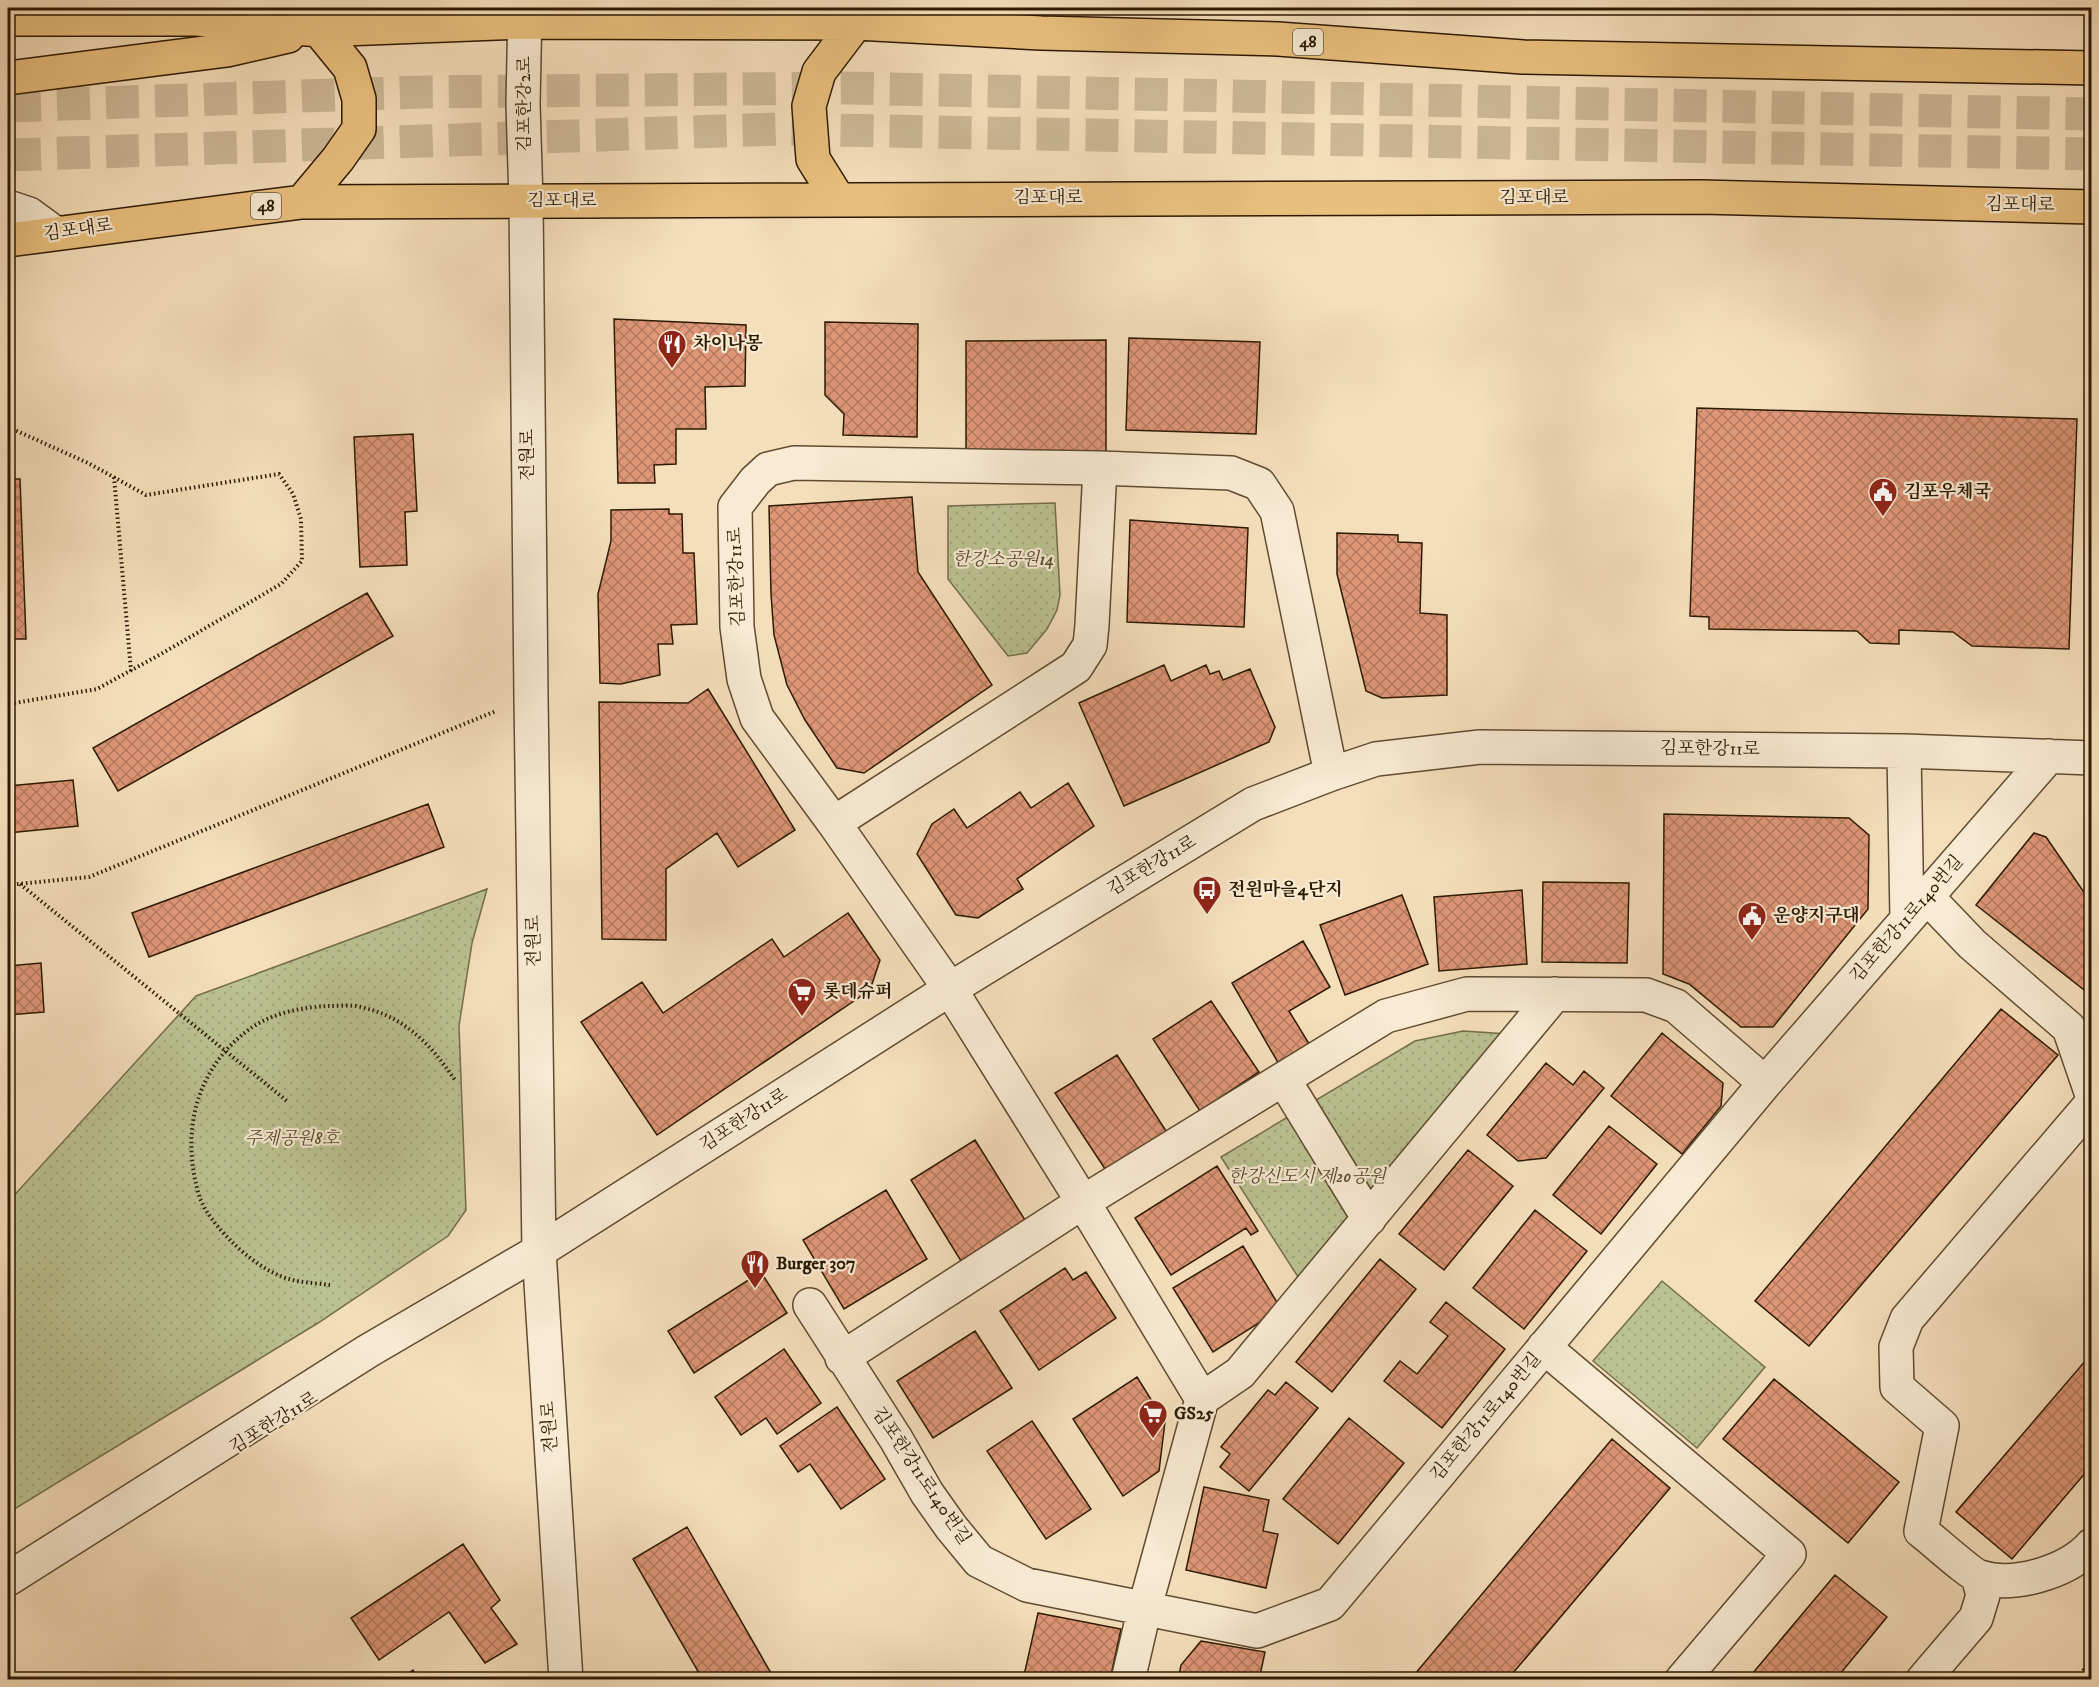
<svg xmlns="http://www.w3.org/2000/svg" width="2099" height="1687" viewBox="0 0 2099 1687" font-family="'IM FELL DW Pica','Noto Serif KR',serif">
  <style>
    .park { fill: url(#park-dots); stroke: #746e4a; stroke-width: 1.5 }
    .building { fill: url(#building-cross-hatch); stroke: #2d1a03; stroke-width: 1.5 }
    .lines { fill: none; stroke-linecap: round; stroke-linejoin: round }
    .major-tunnel { stroke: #cdb896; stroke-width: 33; stroke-dasharray: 33 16; stroke-linecap: butt }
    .minor-casing { stroke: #5f4b31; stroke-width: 36 }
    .major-casing { stroke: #2d1a03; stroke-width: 36 }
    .path { stroke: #2d1a03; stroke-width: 4; stroke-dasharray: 1.5 3; stroke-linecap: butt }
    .minor { stroke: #f8ead3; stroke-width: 33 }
    .major { stroke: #eac07e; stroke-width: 33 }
    .labels { text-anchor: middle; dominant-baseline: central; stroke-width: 4.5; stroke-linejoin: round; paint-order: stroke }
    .shield { fill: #f8ead3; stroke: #6a5841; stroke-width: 1.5 }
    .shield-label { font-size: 16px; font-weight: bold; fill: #2d1a03 }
    .street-label { font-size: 18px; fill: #2d1a03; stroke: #f8ead3 }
    .poi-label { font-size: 18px; font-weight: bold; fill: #2d1a03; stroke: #f8ead3; text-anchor: start }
    .park-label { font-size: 18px; font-style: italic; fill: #584c2e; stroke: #f8ead3 }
  </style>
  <defs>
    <pattern id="park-dots" width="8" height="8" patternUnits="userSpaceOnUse" patternTransform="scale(1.5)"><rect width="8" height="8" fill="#bbc291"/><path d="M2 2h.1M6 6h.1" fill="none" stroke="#a1a67b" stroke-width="1.8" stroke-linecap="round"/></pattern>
    <pattern id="building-cross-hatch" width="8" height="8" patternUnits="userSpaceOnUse" patternTransform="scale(1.5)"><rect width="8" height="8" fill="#de9677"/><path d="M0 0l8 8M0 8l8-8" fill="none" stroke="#b47a5f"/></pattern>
  </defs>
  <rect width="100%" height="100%" fill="#f5dfbb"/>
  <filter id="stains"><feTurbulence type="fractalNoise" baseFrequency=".00333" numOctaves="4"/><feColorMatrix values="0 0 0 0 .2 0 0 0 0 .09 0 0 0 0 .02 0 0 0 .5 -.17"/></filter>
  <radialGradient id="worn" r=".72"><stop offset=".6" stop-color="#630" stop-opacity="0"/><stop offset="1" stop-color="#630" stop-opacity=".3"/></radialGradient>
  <path class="park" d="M1055 503 1060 595 1057 610 1047 629 1027 653 1008 656 948 579V506Z
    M487 889 472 943 459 1026 466 1210 448 1236 318 1323 8 1513V1202L196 996Z
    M1463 1031 1507 1034 1300 1280 1221 1157 1415 1041Z
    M1662 1281 1765 1367 1697 1448 1593 1361Z"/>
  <path class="building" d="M614 319 746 325 745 386 705 387 706 429H676V464L654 465 655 483H618Z
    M825 322 918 324 917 437 843 435 844 414 825 395Z
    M1129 338 1260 342 1256 434 1126 430Z
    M1106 340V455H966V341Z
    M1697 408 2077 419 2069 649 1972 646 1953 632 1899 630V644L1870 643 1857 631 1709 629V617L1690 616Z
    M413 434 417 511 405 512 407 565 360 567 354 437Z
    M8 479H20L26 639H8Z
    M912 497 918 572 992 685 864 773 837 768 805 720 787 685 774 635 771 594 769 506Z
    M669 509V514H682L683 553H694L697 624 671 625 673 644H658L660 675 621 684 600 683 598 594 611 541V510Z
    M1130 520 1248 528 1244 627 1127 622Z
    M1337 533 1398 535V542L1422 543 1420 613 1447 615V695L1382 698 1366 691 1337 574Z
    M367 593 393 636 118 791 93 748Z
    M1164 665 1171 681 1206 665 1210 674 1219 671 1223 680 1250 669 1275 727 1269 742 1124 806 1079 703Z
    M708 689 795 830 738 867 717 833 666 869V940L602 939 599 702 688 703Z
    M73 780 78 826 8 833V786Z
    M1068 783 1094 826 1017 879 1023 889 978 918 956 915 917 854 932 824 954 809 967 828 1020 792 1031 808Z
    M428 804 444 847 149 957 132 913Z
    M1664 814 1849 818 1869 835 1868 909 1773 1027H1741L1689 984 1663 974Z
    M2034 833 2046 837 2092 904V989L2088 993 1976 905Z
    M1543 882 1629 883 1627 963 1542 962Z
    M1522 890 1527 964 1439 971 1434 897Z
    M1402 895 1428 964 1345 995 1320 925Z
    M848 913 880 960 870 990 657 1135 581 1022 642 982 663 1013 772 939 784 957Z
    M1303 941 1330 987 1289 1011 1311 1047 1280 1066 1232 983Z
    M41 963 44 1012 8 1015V966Z
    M1211 1001 1259 1072 1200 1111 1153 1039Z
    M2001 1009 2058 1055 1809 1346 1755 1301Z
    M1662 1033 1723 1083 1721 1106 1682 1154 1611 1096Z
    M1117 1055 1168 1134 1107 1172 1055 1093Z
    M1546 1063 1573 1085 1584 1071 1604 1088 1546 1158 1518 1161 1487 1135Z
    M1609 1126 1657 1164 1601 1234 1553 1195Z
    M975 1140 1025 1220 961 1261 911 1180Z
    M1468 1150 1513 1186 1444 1270 1399 1234Z
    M1217 1166 1258 1231 1251 1235 1246 1228 1171 1275 1135 1218Z
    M886 1190 927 1259 844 1309 803 1240Z
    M1535 1210 1587 1251 1524 1329 1473 1288Z
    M1243 1246 1281 1309 1213 1352 1173 1288Z
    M1380 1259 1416 1289 1332 1392 1296 1362Z
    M1065 1268 1073 1280 1086 1272 1116 1318 1039 1370 1000 1311Z
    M761 1272 787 1313 694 1373 668 1331Z
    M1446 1302 1505 1349 1442 1428 1384 1381 1400 1361 1417 1374 1448 1336 1430 1322Z
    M975 1331 1012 1388 933 1438 897 1381Z
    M784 1349 821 1403 777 1434 766 1418 741 1435 715 1397Z
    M2092 1353V1465L2012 1559 1956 1512Z
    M1137 1377 1165 1422 1159 1471 1123 1496 1073 1419Z
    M1774 1379 1899 1482 1848 1543 1723 1439Z
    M1286 1382 1318 1408 1249 1491 1220 1467 1230 1454 1221 1447 1268 1390 1275 1395Z
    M837 1407 885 1479 841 1509 810 1464 798 1472 780 1446Z
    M1349 1418 1404 1463 1338 1544 1283 1499Z
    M1032 1421 1091 1509 1046 1539 987 1451Z
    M1612 1439 1670 1488 1507 1680H1422L1415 1674Z
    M1204 1487 1269 1500 1263 1531 1278 1534 1266 1588 1186 1570Z
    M687 1527 775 1680H703L633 1559Z
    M463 1544 500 1600 491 1608 517 1644 485 1663 449 1612 379 1660 351 1618Z
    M1835 1575 1887 1617 1835 1680H1747Z
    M1038 1613 1121 1629 1110 1680H1023Z
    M1201 1641 1265 1652 1259 1680H1178L1181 1665Z
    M413 1670 418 1680H399Z"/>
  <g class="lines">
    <path class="major-tunnel" d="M8 106 423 92 844 88 2092 114
      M8 155 780 129 2092 154"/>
    <g class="minor-casing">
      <path id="minor" d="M525 8 523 104 526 201 531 698 539 1251 566 1680
        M8 207 29 214 55 233
        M1904 751 1907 919
        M834 823 757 718 744 679 737 627 735 507 755 481 768 469 794 463 1100 468
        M1927 897 1972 944 2069 1028 2092 1095
        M1284 1080 1369 1219
        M2092 1103 1907 1319 1896 1347 1897 1387 1942 1426 1921 1531C1932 1539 1970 1574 1980 1577 2014 1588 2068 1572 2092 1545
        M810 1305 896 1439 927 1493 951 1527 979 1561 1027 1585 1257 1631 1330 1604 1765 1083 2049 756
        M1544 1347 1789 1554 1682 1680
        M842 1358 1083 1202 1386 1016 1467 994 1646 995 1676 1006 1765 1083
        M1202 1399 1240 1373 1555 994
        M8 1579 368 1351 539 1251 950 989 1253 804 1331 774 1376 759 1480 747 1904 751 2092 758
        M1128 1680 1145 1607 1202 1399 1083 1202 950 989 834 823 1076 667 1090 645 1092 625 1100 468 1231 473 1259 484 1277 511 1331 774
        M1923 1680 1976 1618 1983 1595 1978 1577"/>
    </g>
    <g class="major-casing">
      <path id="major" d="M8 19H197L319 30 525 22 856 23 1041 33 1278 39 1523 57 2092 68
        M8 78 227 50 288 36
        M838 199 813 159 809 106 819 72 856 23
        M302 202 338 159 359 129V99L350 68 319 30
        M8 240 302 202 1702 197 2092 207"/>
    </g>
    <path class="path" d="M8 427 88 463 146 495 279 474 293 494 301 519 302 561 281 584 161 654 97 689 8 704
      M114 477 131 671
      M20 884 287 1101
      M8 885 89 877 496 711
      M330 1285C317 1283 302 1283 289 1279 270 1274 247 1257 233 1243 220 1230 204 1212 199 1195 180 1132 196 1067 251 1028 272 1013 303 1007 329 1006 337 1006 347 1005 356 1006 403 1015 429 1042 455 1080
      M2073 1680 2092 1662"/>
    <use href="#minor" class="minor"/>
    <use href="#major" class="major"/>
  </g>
  <defs>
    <g id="restaurant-pin" transform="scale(1.5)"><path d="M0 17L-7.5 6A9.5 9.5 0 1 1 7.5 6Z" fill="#8f2418" stroke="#f8ead3"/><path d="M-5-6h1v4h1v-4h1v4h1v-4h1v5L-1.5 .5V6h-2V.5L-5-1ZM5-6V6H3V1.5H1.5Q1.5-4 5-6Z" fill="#fff"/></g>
    <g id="civic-pin" transform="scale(1.5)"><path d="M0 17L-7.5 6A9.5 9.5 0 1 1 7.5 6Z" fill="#8f2418" stroke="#f8ead3"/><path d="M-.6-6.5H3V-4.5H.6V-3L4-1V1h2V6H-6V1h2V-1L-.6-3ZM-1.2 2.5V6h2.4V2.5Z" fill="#fff"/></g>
    <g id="bus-pin" transform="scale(1.5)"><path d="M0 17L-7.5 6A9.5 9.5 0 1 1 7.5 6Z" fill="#8f2418" stroke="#f8ead3"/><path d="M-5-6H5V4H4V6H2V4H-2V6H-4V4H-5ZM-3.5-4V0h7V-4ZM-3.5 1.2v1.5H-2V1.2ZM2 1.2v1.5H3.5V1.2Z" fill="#fff"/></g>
    <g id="supermarket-pin" transform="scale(1.5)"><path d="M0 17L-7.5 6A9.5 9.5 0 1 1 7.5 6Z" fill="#8f2418" stroke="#f8ead3"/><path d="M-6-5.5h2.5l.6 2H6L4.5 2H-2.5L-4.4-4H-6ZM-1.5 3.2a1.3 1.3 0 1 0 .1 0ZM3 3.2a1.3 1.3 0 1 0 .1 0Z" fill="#fff"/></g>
  </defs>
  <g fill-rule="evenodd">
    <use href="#restaurant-pin" x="672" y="344"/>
    <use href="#civic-pin" x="1883" y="492"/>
    <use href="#bus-pin" x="1207" y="890"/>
    <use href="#civic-pin" x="1752" y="916"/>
    <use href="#supermarket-pin" x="802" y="992"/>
    <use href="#restaurant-pin" x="755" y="1264"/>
    <use href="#supermarket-pin" x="1153" y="1414"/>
  </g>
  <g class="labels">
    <g class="shield">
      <rect x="1293" y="29" width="30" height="26" rx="4.5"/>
      <rect x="251" y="193" width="30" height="26" rx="4.5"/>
    </g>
    <g class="shield-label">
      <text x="1308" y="42">48</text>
      <text x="266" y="206">48</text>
    </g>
    <g class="street-label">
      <text transform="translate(525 104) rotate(-90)">김포한강2로</text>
      <text x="1048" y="198">김포대로</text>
      <text x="1534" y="198">김포대로</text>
      <text x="562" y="201">김포대로</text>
      <text transform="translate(2020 205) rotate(1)">김포대로</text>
      <text transform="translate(78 230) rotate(-8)">김포대로</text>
      <text transform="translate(528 455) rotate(-90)">전원로</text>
      <text transform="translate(737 577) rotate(-92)">김포한강11로</text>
      <text transform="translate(1710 749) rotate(1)">김포한강11로</text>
      <text transform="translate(1152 866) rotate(-31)">김포한강11로</text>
      <text transform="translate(1907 919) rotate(-49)">김포한강11로140번길</text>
      <text transform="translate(534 941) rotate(-91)">전원로</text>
      <text transform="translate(744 1120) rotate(-33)">김포한강11로</text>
      <text transform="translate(1486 1417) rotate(-50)">김포한강11로140번길</text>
      <text transform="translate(274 1423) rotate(-32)">김포한강11로</text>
      <text transform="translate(550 1427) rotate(-94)">전원로</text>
      <text transform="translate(921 1476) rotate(56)">김포한강11로140번길</text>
    </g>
    <g class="poi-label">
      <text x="693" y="344">차이나몽</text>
      <text x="1904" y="492">김포우체국</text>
      <text x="1228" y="890">전원마을4단지</text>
      <text x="1773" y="916">운양지구대</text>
      <text x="823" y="992">롯데슈퍼</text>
      <text x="776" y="1264">Burger 307</text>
      <text x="1174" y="1414">GS25</text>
    </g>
    <g class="park-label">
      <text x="1003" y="560">한강소공원14</text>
      <text x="292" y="1139">주제공원8호</text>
      <text x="1307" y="1177">한강신도시 제20공원</text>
    </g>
  </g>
  <rect width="2099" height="1687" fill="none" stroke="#f5dfbb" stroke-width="30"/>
  <rect x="9" y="9" width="2081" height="1669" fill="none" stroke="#2d1a03" stroke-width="3"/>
  <rect x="15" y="15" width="2069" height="1657" fill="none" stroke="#2d1a03" stroke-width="1.5"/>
  <rect width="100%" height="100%" filter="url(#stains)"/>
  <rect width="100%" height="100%" fill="url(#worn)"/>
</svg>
